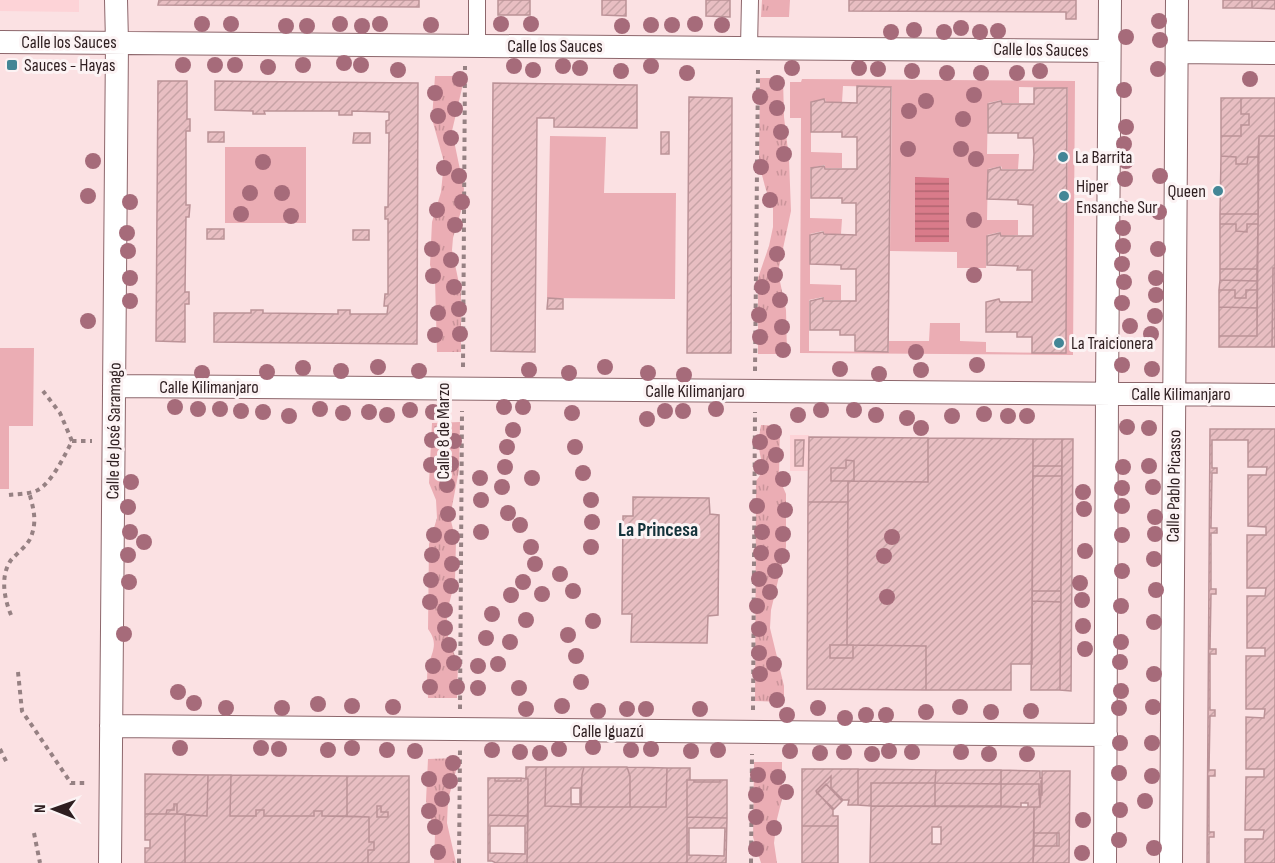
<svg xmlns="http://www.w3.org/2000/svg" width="1275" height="863" viewBox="0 0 1275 863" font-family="'Sofia Sans Condensed',sans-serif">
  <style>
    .built { fill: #fdd3d7 }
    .grass { fill: url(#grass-tufts) }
    .garden { fill: #ebadb4; fill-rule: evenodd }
    .water { fill: url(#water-rules) }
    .building { fill: url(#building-hatch); stroke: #bb9297; stroke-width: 1.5; fill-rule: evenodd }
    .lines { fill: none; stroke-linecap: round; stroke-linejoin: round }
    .pedestrian-casing { stroke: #8d676c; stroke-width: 18 }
    .minor-casing { stroke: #8d676c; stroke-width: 24 }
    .path { stroke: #968183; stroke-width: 4; stroke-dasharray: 4.5 4.5; stroke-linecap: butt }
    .pedestrian { stroke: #fff; stroke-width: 16 }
    .minor { stroke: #fff; stroke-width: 22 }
    .tree { fill: #a66b7a }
    .poi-dot { fill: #438696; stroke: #fcf3f4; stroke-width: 2 }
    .labels { text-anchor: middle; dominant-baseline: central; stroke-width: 6; stroke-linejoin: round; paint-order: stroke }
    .street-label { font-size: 18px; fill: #2e1e20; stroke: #fcf3f4 }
    .poi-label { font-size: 18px; fill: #2e1e20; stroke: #fcf3f4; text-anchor: start }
    .neighbourhood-label { font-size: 20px; font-weight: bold; fill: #12323a; stroke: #fcf3f4 }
  </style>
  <defs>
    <pattern id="grass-tufts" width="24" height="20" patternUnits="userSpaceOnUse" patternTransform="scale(1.5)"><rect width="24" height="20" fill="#ebadb4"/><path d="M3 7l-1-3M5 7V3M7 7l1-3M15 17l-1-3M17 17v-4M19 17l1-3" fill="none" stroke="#ca949a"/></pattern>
    <pattern id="water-rules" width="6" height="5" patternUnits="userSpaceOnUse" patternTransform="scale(1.5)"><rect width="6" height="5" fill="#d97b8a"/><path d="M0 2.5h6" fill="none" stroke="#b06470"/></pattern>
    <pattern id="building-hatch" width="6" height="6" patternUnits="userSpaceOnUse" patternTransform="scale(1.5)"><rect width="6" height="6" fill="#e8bec2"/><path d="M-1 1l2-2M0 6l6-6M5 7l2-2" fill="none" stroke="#c7a3a6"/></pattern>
  </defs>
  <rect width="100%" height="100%" fill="#fbe1e3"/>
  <path class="built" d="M0 0H79V12L0 11Z
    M790 435H809V471H790Z"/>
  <path class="grass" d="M762 0H790L789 17H761Z
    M435 76H463V84L452 131 464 189 461 211 453 238 452 250 461 293V352H437L435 280 430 265 432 222 441 192 444 162 432 119Z
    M760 78H783L784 117 789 159 791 211 778 272 786 310 787 354H758V278L769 246 773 227V208L766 190 759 164Z
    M460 422 459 470 450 517 456 541 455 581 447 612V633L451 646 458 663 457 698H428C428 688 426 677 428 667 432 651 439 644 428 629L429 544 437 518 436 500 429 483 432 423Z
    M761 425 780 426 779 478 786 494V547L771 610 770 628 784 686V702L755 701 756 481C767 468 760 461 759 447 758 440 760 432 761 425Z
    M457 758V767L448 800 447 823 456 863H434L435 833 426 801 428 759Z
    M754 762H782V799L777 819 774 843 777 863H761L753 837Z"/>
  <path class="garden" d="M802 79 1075 81 1073 355 800 353 801 118H790V82H801ZM843 86 892 87 890 251 957 252V268H986L987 235 1000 232 1002 236 1018 235V220H987L988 169 1001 166 1002 169H1018L1019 154H987L988 103 1001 100 1002 103H1019V87L1068 88 1066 353 986 352V342L960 341V323H930L929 341H889V352L809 351V300L823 297 824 300H841V285L810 284V234L823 231 825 234H841L842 219 810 218V168L825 165V168H842V153L811 152V102L825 99 826 102H842Z
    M550 136 606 137 604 193H676L675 299 547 298Z
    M225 147H306V223H225Z
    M0 348H34L33 426H9V489H0Z"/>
  <path class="water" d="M915 177 949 178V242H915Z"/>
  <path class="building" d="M159 0H419V7L158 5Z
    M498 0H530V15H498Z
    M602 0H626V16L602 15Z
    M706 0H730V17L706 16Z
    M849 0H1076V19H1066V12L849 11Z
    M1223 0H1252V8H1223Z
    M1252 0H1275V9L1252 8Z
    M158 81H187V119H190V131H186V205H190L189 217H186L185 292H189V304H185V342L156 341Z
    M215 81 418 83 417 344 214 342V313H251V310H263V313L338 314V310H350V314H387L388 306H384L385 294H388V219H385V207H388L389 133H386V121L389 120V112L352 111V115H339V111H264L265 114H253V111L215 110Z
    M493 83 637 85V128L554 127V118H537L535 352 491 351Z
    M857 86 891 87 888 352 855 351V335H840V330H810V301L823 298V301H856V269H841V265L810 264V235L823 232 824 234 856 235V203H842V198H811V168L824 166 825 169H857V137H842V132H811V102L824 99 825 102 857 103Z
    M1034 88H1067L1066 353H1032V337H1017V332H986V302L999 299 1000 302H1032V270H1017L1018 266 987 265V236L1000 233 1001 236H1033V205L1018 204V200L987 199 988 170 1000 167 1001 170H1033L1034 154 1033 138H1018V133H988V104L1001 101 1002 104H1034Z
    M689 97 732 98 731 353H687Z
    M1221 98H1241V114H1249V125H1241V136H1221Z
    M1241 98H1275V136H1259L1258 157H1248L1247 164H1236V157L1221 156V136H1241V125H1249V114H1241Z
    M208 132H224V142H208Z
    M661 132H669V154H661Z
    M354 133H370V143H353Z
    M1259 136H1275V268H1273L1272 347H1219V336H1257Z
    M1221 156 1236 157V164H1247L1248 157H1258V214H1220Z
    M1220 214H1258V224H1247V232L1236 231V224H1220Z
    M1220 224H1236V231L1247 232V224H1258L1257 269H1220Z
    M207 229H224V239H207Z
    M353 230H369V240H353Z
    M1273 268H1275V347H1272Z
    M1220 269H1257V281L1220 280Z
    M1220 280 1257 281V290H1246V298H1235V290H1219Z
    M1219 290H1235V298H1246V290H1257V308L1219 307Z
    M548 298 563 299V309H547Z
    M1219 307 1257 308V336H1219Z
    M1210 429H1275V863H1245V839H1263L1264 830H1245L1246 777H1264V769H1246V717L1264 718 1265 709H1246V656H1265V648H1247V596H1265L1266 588H1247V535H1266V527L1248 526V475H1266L1267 467H1248V440H1212V468H1217V473H1212L1211 528H1217V533H1211V589H1216V594H1211L1210 649H1216V654H1210V710H1215V716H1210L1209 770H1215V776H1209V832H1214V837H1209V863H1207Z
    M809 437 928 438V482L854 481V461L846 460V468H831V481H848V502H808Z
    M928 438 1033 439 1032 664H1011V690H926V646L847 645 848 481 928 482Z
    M1033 439H1062V466H1033Z
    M1062 439H1073L1071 691 1060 690Z
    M795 440H804L803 466H795Z
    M846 460 854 461V481H831V468H846Z
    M1033 466H1062V476H1033Z
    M1033 476H1062L1061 591H1032Z
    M633 497 709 498 710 514 719 515 718 615 708 616 707 643 631 642 632 614H622L623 516H633Z
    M808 502H848L847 645H830V658H853V645L926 646V690L807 689Z
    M1032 591H1061V602L1032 601Z
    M1032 601 1061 602 1060 690H1031Z
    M830 645H853V658H830Z
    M526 767H546L545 806 581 807H666L667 768H690V780H687V863H527L528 779 526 778Z
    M546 767H584L582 775 581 807 545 806ZM571 788H580V804H571Z
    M584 767H627L630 776V807H581L582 775Z
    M627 767 667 768 666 807H630V776Z
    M802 769H858V805H848L849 800H843L831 788V776L816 791 833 810V816H838V826H802Z
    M858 769 936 770 935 783H871V806L858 805Z
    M936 770H1001V784L935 783Z
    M1001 770 1040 771V778L1042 777V781H1041V795H1039V784H1001Z
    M1042 771H1070L1069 863H1033L1034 846H1059V833H1034V807H1040L1041 795H1042Z
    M145 774 208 775 207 816 177 814V804H174V810H167L166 814H145Z
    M208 775H231L230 816H256V810H264V816H314V811H322V816L369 817V842H374V850H368V863H185V815L207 816Z
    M231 775 347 776V816H322V811H314V816H264V810H256V816H230Z
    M347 776H409V863H368V850H374V842H369V817L347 816ZM377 806H381V812H388V817H377Z
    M831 776V788L843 800 842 801 826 784 817 793 816 791Z
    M488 778H495V781H521V778L528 779V816L488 815Z
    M495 778H521V781H495Z
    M687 780H694V782H720V780H727V818L687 817Z
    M694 780H720V782H694Z
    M871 783H935V806H871Z
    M935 783 1001 784V806H935Z
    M826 784 842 801 834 809 817 793Z
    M1001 784H1039L1040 807H1028V803H1021V807L1001 806Z
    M174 804H177V814H166L167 810H174Z
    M377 806H381V812H388V817H377Z
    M871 806 1034 807 1033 863H870ZM932 827H941V844H932Z
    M145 814H185V863H145V848H150V840H145Z
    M488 815 528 816 527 863H496L492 861H488ZM490 826H525V854L490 853Z
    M687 817 727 818 726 863H687ZM689 828H725L724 856 689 855Z
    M802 826H838V863H802Z
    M1034 833H1057V846H1034Z"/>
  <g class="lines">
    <g class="pedestrian-casing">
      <path id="pedestrian" d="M477 46V0
        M749 47 750 0"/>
    </g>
    <g class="minor-casing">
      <path id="minor" d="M0 42 1109 51
        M1177 52 1275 53
        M114 386 1275 395
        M111 726 1106 735
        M110 863 117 42 116 0
        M1105 863 1107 393 1110 0
        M1171 863 1177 0"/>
    </g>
    <path class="path" d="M463 367 465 66
      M755 371 758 70
      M72 441H92
      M9 495C18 494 30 494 38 490 52 482 65 455 72 441L60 413 43 391
      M11 615C4 598 0 576 11 560 18 552 29 545 32 534 37 519 33 507 29 492
      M18 672 22 711 71 783H88
      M460 709 462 411
      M753 710 755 412
      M0 749 8 765
      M34 833 40 863
      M459 863 460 750
      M751 863 752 754"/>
    <use href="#pedestrian" class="pedestrian"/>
    <use href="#minor" class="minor"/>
  </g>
  <g class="tree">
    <circle cx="1159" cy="21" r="8"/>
    <circle cx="202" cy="24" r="8"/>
    <circle cx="231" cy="24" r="8"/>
    <circle cx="340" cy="24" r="8"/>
    <circle cx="380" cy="24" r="8"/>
    <circle cx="501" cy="24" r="8"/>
    <circle cx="531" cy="24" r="8"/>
    <circle cx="695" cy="24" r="8"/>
    <circle cx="431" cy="25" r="8"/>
    <circle cx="651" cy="25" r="8"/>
    <circle cx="672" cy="25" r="8"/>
    <circle cx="722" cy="25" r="8"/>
    <circle cx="286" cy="26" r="8"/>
    <circle cx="307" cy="26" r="8"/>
    <circle cx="362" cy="26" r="8"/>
    <circle cx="622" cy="26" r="8"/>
    <circle cx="961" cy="28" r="8"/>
    <circle cx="914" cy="30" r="8"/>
    <circle cx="998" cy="31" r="8"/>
    <circle cx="891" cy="32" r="8"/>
    <circle cx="944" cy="32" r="8"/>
    <circle cx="980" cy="32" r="8"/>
    <circle cx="1126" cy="37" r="8"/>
    <circle cx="1160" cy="40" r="8"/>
    <circle cx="344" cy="63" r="8"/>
    <circle cx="183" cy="65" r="8"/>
    <circle cx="215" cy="65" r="8"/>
    <circle cx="235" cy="65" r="8"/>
    <circle cx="303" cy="65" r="8"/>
    <circle cx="361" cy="65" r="8"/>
    <circle cx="514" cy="66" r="8"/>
    <circle cx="563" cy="66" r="8"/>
    <circle cx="651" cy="66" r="8"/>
    <circle cx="268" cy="67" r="8"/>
    <circle cx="580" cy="68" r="8"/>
    <circle cx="792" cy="68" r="8"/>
    <circle cx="859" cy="68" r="8"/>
    <circle cx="878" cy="69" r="8"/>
    <circle cx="1158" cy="69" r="8"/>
    <circle cx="398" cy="70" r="8"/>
    <circle cx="533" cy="70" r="8"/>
    <circle cx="621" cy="71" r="8"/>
    <circle cx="912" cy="71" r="8"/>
    <circle cx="1040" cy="71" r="8"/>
    <circle cx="687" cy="73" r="8"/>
    <circle cx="947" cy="73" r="8"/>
    <circle cx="981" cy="73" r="8"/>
    <circle cx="1017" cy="73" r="8"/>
    <circle cx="460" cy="79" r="8"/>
    <circle cx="1250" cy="79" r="8"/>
    <circle cx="777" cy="83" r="8"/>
    <circle cx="1124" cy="90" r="8"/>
    <circle cx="435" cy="93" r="8"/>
    <circle cx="974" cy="95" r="8"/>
    <circle cx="760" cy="97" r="8"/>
    <circle cx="926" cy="101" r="8"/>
    <circle cx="777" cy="108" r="8"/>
    <circle cx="455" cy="109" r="8"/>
    <circle cx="909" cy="111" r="8"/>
    <circle cx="438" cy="116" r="8"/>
    <circle cx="963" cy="119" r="8"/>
    <circle cx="1126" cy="127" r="8"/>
    <circle cx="781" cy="132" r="8"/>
    <circle cx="451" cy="138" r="8"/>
    <circle cx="1124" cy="144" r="8"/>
    <circle cx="908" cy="149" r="8"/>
    <circle cx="961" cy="149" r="8"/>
    <circle cx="784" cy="154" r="8"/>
    <circle cx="976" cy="159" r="8"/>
    <circle cx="93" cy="161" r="8"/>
    <circle cx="1126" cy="161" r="8"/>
    <circle cx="263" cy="162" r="8"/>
    <circle cx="761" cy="167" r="8"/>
    <circle cx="444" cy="168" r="8"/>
    <circle cx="459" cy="176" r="8"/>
    <circle cx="1160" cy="176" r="8"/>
    <circle cx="1125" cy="179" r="8"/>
    <circle cx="250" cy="193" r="8"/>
    <circle cx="282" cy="193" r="8"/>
    <circle cx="88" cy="196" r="8"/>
    <circle cx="770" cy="200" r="8"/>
    <circle cx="130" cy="202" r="8"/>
    <circle cx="462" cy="202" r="8"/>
    <circle cx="1123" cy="208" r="8"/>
    <circle cx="437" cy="210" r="8"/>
    <circle cx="1159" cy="212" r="8"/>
    <circle cx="241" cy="214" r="8"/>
    <circle cx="291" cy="216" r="8"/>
    <circle cx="974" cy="220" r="8"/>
    <circle cx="455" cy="225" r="8"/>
    <circle cx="1123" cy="228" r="8"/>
    <circle cx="127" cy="233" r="8"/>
    <circle cx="1123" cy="246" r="8"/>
    <circle cx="432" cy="249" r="8"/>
    <circle cx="1158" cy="249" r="8"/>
    <circle cx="128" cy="251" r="8"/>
    <circle cx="777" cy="254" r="8"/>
    <circle cx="451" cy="260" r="8"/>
    <circle cx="1122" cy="264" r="8"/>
    <circle cx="775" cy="275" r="8"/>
    <circle cx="974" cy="275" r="8"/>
    <circle cx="433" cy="276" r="8"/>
    <circle cx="130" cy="278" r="8"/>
    <circle cx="1156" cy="278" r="8"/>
    <circle cx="1124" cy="282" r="8"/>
    <circle cx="454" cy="287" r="8"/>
    <circle cx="762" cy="287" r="8"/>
    <circle cx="1156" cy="295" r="8"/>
    <circle cx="780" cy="300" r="8"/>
    <circle cx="130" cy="301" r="8"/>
    <circle cx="1122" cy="303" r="8"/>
    <circle cx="459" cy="309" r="8"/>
    <circle cx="438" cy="313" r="8"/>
    <circle cx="759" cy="315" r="8"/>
    <circle cx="1155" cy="316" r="8"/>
    <circle cx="88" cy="321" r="8"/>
    <circle cx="1130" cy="326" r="8"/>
    <circle cx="782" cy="327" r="8"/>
    <circle cx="460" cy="334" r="8"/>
    <circle cx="1151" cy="334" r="8"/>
    <circle cx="435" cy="335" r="8"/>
    <circle cx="760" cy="337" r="8"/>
    <circle cx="783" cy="350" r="8"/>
    <circle cx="916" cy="352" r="8"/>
    <circle cx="977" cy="365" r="8"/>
    <circle cx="1122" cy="365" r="8"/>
    <circle cx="378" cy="367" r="8"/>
    <circle cx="605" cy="367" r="8"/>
    <circle cx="303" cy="368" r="8"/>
    <circle cx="840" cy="369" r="8"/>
    <circle cx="1152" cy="369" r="8"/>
    <circle cx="529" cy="370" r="8"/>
    <circle cx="921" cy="370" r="8"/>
    <circle cx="341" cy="371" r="8"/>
    <circle cx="419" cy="371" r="8"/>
    <circle cx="267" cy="372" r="8"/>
    <circle cx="202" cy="373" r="8"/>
    <circle cx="569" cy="373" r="8"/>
    <circle cx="648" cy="373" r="8"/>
    <circle cx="879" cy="374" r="8"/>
    <circle cx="684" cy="375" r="8"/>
    <circle cx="175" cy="407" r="8"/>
    <circle cx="504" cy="407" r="8"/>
    <circle cx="523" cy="407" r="8"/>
    <circle cx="198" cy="409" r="8"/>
    <circle cx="220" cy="409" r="8"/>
    <circle cx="320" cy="409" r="8"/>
    <circle cx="716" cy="409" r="8"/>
    <circle cx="410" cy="410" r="8"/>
    <circle cx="821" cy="410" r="8"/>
    <circle cx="854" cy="410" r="8"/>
    <circle cx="241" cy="411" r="8"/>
    <circle cx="665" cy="411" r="8"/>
    <circle cx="683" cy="411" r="8"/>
    <circle cx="263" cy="412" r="8"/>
    <circle cx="369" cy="412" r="8"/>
    <circle cx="433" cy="412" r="8"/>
    <circle cx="343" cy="413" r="8"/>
    <circle cx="572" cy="413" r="8"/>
    <circle cx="984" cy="414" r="8"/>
    <circle cx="387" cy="415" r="8"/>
    <circle cx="798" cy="415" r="8"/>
    <circle cx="876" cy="415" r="8"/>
    <circle cx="289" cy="416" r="8"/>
    <circle cx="952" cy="416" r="8"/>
    <circle cx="1008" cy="416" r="8"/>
    <circle cx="1027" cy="416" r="8"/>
    <circle cx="907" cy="418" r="8"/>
    <circle cx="647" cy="419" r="8"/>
    <circle cx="1127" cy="427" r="8"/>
    <circle cx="921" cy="428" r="8"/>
    <circle cx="1149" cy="428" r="8"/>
    <circle cx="513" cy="430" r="8"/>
    <circle cx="774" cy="432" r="8"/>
    <circle cx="432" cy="440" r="8"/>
    <circle cx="454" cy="441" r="8"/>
    <circle cx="760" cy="442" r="8"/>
    <circle cx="507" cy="447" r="8"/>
    <circle cx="575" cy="447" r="8"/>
    <circle cx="776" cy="455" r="8"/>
    <circle cx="451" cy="464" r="8"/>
    <circle cx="431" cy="465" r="8"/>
    <circle cx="1149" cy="466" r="8"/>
    <circle cx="505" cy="467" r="8"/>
    <circle cx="761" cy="467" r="8"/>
    <circle cx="1123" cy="467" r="8"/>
    <circle cx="583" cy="473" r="8"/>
    <circle cx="480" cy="478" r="8"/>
    <circle cx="532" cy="478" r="8"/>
    <circle cx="783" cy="479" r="8"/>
    <circle cx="131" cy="482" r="8"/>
    <circle cx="447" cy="485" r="8"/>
    <circle cx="502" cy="487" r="8"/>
    <circle cx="1153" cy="487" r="8"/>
    <circle cx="1122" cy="488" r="8"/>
    <circle cx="1083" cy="492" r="8"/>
    <circle cx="481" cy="500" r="8"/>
    <circle cx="591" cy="500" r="8"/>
    <circle cx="757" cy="506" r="8"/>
    <circle cx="1122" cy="506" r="8"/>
    <circle cx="128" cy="507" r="8"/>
    <circle cx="1084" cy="509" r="8"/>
    <circle cx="785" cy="510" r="8"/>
    <circle cx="508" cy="513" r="8"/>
    <circle cx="448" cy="514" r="8"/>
    <circle cx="1155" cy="517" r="8"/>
    <circle cx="592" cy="522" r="8"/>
    <circle cx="520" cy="525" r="8"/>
    <circle cx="130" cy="532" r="8"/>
    <circle cx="481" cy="532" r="8"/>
    <circle cx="762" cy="532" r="8"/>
    <circle cx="783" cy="534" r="8"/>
    <circle cx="1155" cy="534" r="8"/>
    <circle cx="434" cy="535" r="8"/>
    <circle cx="1122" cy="535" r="8"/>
    <circle cx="452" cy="537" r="8"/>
    <circle cx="892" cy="537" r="8"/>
    <circle cx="144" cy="542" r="8"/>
    <circle cx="531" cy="547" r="8"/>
    <circle cx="591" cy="547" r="8"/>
    <circle cx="1085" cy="551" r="8"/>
    <circle cx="761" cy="553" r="8"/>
    <circle cx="128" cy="555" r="8"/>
    <circle cx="432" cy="555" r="8"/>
    <circle cx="782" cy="556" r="8"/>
    <circle cx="884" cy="556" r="8"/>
    <circle cx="1154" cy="559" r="8"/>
    <circle cx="452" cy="564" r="8"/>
    <circle cx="535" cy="564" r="8"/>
    <circle cx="775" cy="571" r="8"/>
    <circle cx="1122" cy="571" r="8"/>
    <circle cx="560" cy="574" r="8"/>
    <circle cx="759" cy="579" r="8"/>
    <circle cx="431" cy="580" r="8"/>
    <circle cx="129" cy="582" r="8"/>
    <circle cx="523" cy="582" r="8"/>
    <circle cx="1080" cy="583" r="8"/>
    <circle cx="451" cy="586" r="8"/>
    <circle cx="1156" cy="590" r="8"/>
    <circle cx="573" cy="591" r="8"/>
    <circle cx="770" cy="592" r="8"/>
    <circle cx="542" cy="594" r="8"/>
    <circle cx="511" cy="595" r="8"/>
    <circle cx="887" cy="597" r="8"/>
    <circle cx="1082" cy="600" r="8"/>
    <circle cx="430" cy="602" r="8"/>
    <circle cx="757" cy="606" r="8"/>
    <circle cx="1121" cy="606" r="8"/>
    <circle cx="445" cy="610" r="8"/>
    <circle cx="492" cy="614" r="8"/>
    <circle cx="526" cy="620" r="8"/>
    <circle cx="593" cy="621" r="8"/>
    <circle cx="1154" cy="622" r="8"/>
    <circle cx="1083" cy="626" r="8"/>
    <circle cx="445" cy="628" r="8"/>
    <circle cx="759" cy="629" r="8"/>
    <circle cx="124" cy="634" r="8"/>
    <circle cx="568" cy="635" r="8"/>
    <circle cx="486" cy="638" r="8"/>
    <circle cx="510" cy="642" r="8"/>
    <circle cx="1121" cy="642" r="8"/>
    <circle cx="449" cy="645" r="8"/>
    <circle cx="1085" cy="649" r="8"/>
    <circle cx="759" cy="653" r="8"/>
    <circle cx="576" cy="656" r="8"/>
    <circle cx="1120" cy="662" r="8"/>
    <circle cx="454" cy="663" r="8"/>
    <circle cx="498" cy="664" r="8"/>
    <circle cx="774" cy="664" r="8"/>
    <circle cx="433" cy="666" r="8"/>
    <circle cx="478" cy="666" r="8"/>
    <circle cx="760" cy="674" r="8"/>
    <circle cx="1154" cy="674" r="8"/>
    <circle cx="581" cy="682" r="8"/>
    <circle cx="430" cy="687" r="8"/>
    <circle cx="457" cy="687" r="8"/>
    <circle cx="478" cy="688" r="8"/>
    <circle cx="519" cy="688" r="8"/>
    <circle cx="1121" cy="691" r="8"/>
    <circle cx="178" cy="692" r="8"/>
    <circle cx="777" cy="700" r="8"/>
    <circle cx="194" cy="703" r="8"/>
    <circle cx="318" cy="704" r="8"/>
    <circle cx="352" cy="706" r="8"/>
    <circle cx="562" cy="706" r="8"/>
    <circle cx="393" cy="707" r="8"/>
    <circle cx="960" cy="707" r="8"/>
    <circle cx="1153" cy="707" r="8"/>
    <circle cx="226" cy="708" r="8"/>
    <circle cx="282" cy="708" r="8"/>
    <circle cx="818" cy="708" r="8"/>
    <circle cx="1119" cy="708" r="8"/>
    <circle cx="526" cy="709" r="8"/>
    <circle cx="627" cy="709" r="8"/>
    <circle cx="646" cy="709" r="8"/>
    <circle cx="700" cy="709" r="8"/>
    <circle cx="598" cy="711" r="8"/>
    <circle cx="1031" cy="711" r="8"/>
    <circle cx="926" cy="712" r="8"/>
    <circle cx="991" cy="712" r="8"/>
    <circle cx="787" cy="715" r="8"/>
    <circle cx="866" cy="715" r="8"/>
    <circle cx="886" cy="715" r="8"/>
    <circle cx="845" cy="718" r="8"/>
    <circle cx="1120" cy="743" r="8"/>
    <circle cx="1152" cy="743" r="8"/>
    <circle cx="593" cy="747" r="8"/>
    <circle cx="180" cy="748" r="8"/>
    <circle cx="261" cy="748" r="8"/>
    <circle cx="352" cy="748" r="8"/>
    <circle cx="279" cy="749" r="8"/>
    <circle cx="559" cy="749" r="8"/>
    <circle cx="651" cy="749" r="8"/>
    <circle cx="328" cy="750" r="8"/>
    <circle cx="387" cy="750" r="8"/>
    <circle cx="492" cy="750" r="8"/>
    <circle cx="631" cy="750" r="8"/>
    <circle cx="718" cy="750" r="8"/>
    <circle cx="415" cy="751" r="8"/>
    <circle cx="691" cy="751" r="8"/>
    <circle cx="790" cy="751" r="8"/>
    <circle cx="889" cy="751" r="8"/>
    <circle cx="520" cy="752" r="8"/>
    <circle cx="844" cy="752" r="8"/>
    <circle cx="912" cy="752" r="8"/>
    <circle cx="961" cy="752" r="8"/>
    <circle cx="540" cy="753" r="8"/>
    <circle cx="820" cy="753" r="8"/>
    <circle cx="872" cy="754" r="8"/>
    <circle cx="989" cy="754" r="8"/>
    <circle cx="1027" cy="754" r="8"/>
    <circle cx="453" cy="763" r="8"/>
    <circle cx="1119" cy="773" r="8"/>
    <circle cx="758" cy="775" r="8"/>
    <circle cx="1152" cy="776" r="8"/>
    <circle cx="778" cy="777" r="8"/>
    <circle cx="429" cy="779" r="8"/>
    <circle cx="450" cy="781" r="8"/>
    <circle cx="786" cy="792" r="8"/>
    <circle cx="756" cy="795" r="8"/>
    <circle cx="442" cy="799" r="8"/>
    <circle cx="1145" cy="801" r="8"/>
    <circle cx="1120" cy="810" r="8"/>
    <circle cx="429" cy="811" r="8"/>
    <circle cx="756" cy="817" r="8"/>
    <circle cx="1083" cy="820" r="8"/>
    <circle cx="435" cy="827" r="8"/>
    <circle cx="774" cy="828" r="8"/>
    <circle cx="1119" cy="840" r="8"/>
    <circle cx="1154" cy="848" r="8"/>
    <circle cx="756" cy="849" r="8"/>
    <circle cx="438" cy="852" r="8"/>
    <circle cx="1082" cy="853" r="8"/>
  </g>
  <g class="poi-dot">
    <rect x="6" y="59" width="12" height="12" rx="3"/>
    <circle cx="1063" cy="157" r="6"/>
    <circle cx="1218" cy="191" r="6"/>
    <circle cx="1064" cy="196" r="6"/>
    <circle cx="1059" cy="343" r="6"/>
  </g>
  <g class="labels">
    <g class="street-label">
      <text x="69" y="42">Calle los Sauces</text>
      <text x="555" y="46">Calle los Sauces</text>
      <text transform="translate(1041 50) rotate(1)">Calle los Sauces</text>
      <text x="209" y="387">Calle Kilimanjaro</text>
      <text x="695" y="391">Calle Kilimanjaro</text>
      <text x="1181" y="394">Calle Kilimanjaro</text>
      <text transform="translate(114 431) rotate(-89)">Calle de José Saramago</text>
      <text transform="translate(443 431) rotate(-90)">Calle 8 de Marzo</text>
      <text transform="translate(1174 486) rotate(-89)">Calle Pablo Picasso</text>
      <text x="608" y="731">Calle Iguazú</text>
    </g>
    <g class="poi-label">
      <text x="24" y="65">Sauces - Hayas</text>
      <text x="1075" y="157">La Barrita</text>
      <text x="1076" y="186">Hiper<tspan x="1076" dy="21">Ensanche Sur</tspan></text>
      <text x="1206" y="191" text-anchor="end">Queen</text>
      <text x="1071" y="343">La Traicionera</text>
    </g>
    <g class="neighbourhood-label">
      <text x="658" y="530">La Princesa</text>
    </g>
  </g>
  <g transform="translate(54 809) rotate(271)" stroke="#fcf3f4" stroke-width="4.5" paint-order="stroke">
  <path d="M0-4.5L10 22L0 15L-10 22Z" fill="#2e1e20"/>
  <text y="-9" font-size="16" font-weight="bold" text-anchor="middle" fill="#2e1e20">N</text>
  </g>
</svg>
